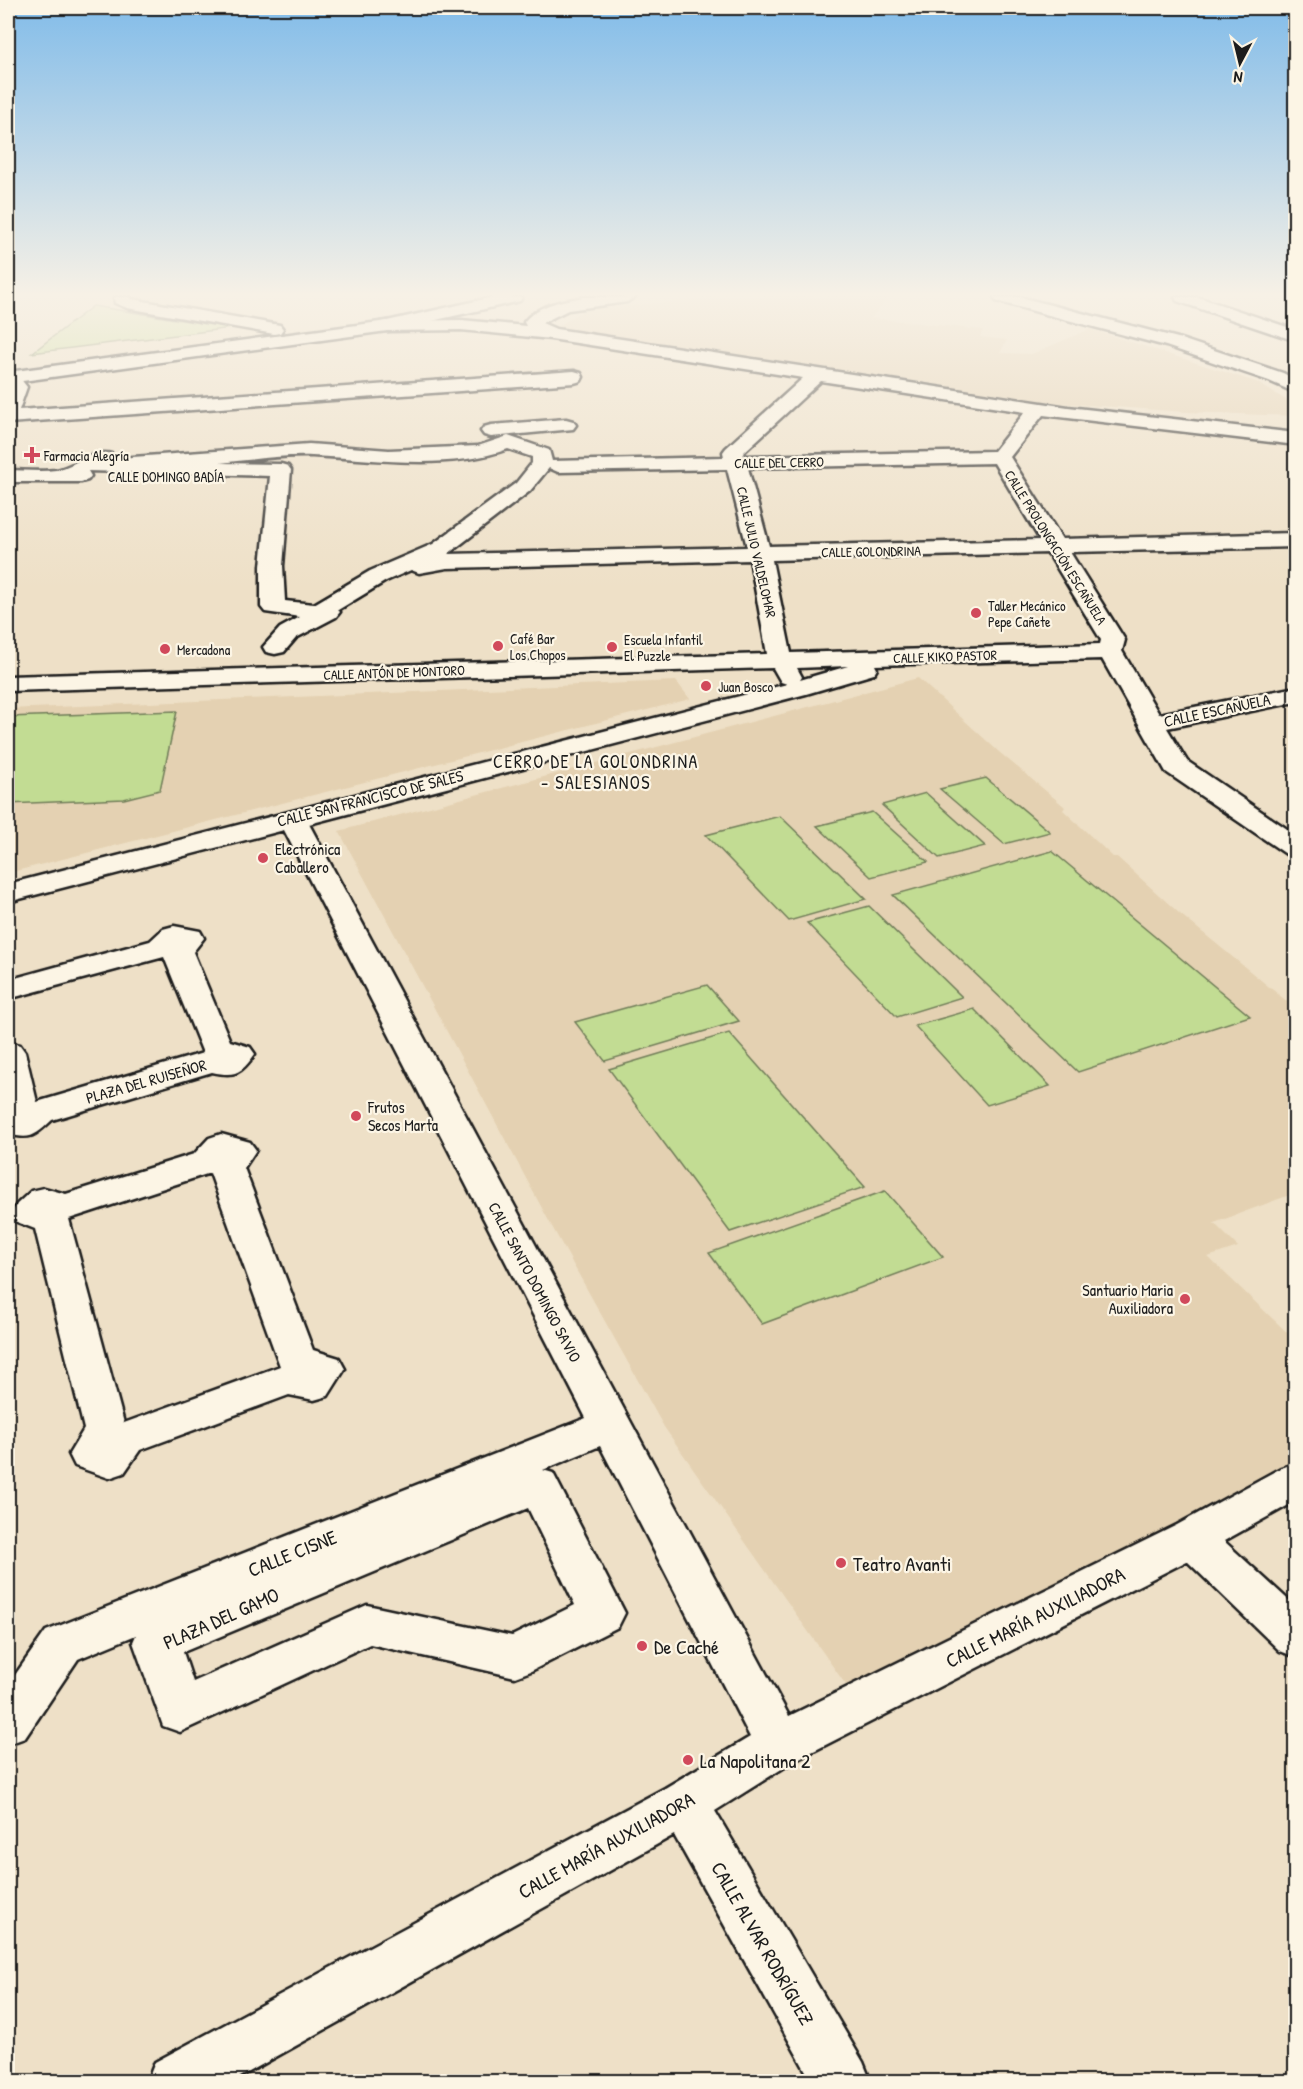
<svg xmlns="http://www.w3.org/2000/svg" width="1303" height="2089" viewBox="0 0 1303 2089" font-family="'Patrick Hand',sans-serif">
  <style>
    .built { fill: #e4d1b2 }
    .green { fill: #c2dc93; stroke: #6f7c58; stroke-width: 1.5 }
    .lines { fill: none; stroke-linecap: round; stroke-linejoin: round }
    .minor-casing { stroke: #1c1c1c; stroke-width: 5 }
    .major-casing { stroke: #1c1c1c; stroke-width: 5 }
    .minor { fill: #fcf5e5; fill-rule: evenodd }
    .major { fill: #fcf5e5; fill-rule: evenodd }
    .poi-dot { fill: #d1495b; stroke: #fcf5e5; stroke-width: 2 }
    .labels { text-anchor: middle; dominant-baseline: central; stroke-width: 4.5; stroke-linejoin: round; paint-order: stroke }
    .far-poi-label { font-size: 14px; fill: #1c1c1c; stroke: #fcf5e5; text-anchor: start }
    .far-street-label { font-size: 14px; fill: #1c1c1c; stroke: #fcf5e5 }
    .street-label { font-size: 16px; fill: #1c1c1c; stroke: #fcf5e5 }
    .poi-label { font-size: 16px; fill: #1c1c1c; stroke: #fcf5e5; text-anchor: start }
    .neighbourhood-label { font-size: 18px; letter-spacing: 1.5px; fill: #1c1c1c; stroke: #fcf5e5 }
    .near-street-label { font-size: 20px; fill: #1c1c1c; stroke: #fcf5e5 }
    .near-poi-label { font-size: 20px; fill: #1c1c1c; stroke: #fcf5e5; text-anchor: start }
  </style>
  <rect width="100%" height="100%" fill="#eee0c7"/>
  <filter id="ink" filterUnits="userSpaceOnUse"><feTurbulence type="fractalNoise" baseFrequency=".0167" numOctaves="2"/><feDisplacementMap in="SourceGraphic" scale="12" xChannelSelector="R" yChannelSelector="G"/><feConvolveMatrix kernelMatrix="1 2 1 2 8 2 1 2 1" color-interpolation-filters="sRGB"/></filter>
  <g filter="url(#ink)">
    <path class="built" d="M722 297H889L871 318 983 330 980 337 1007 340 1000 353 1032 354 1090 329 1256 382 1293 404 1295 406V416L1186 412 1057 403 557 327 583 310Z
      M918 678 999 752 1065 807 1063 810 1113 857H1117L1180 914 1295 1008V1193L1214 1223 1238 1247 1208 1257 1295 1340V1466L853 1695 664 1427 550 1223 339 831Z
      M676 681 690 699 8 873V709Z"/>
    <path class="green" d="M93 306 232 328 32 353Z
      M177 711 160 790 124 799 8 804V717Z
      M986 778 1050 832 1004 844 940 789Z
      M926 793 985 846 939 858 882 805Z
      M872 812 928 862 871 877 817 826Z
      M780 816 866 899 789 921 706 835Z
      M1052 851 1250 1016 1078 1072 893 895Z
      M869 906 962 997 897 1017 807 923Z
      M707 985 739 1021 605 1061 575 1022Z
      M974 1009 1050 1086 987 1105 915 1026Z
      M729 1033 865 1187 730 1232 609 1069Z
      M885 1191 943 1257 762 1324 709 1253Z"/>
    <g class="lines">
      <g class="minor-casing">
        <path id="minor" d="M114 297H130L132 299 274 324 280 325 283 329 280 333 274 334 127 308 115 303Z
          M585 297H635L627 302 568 310 542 323 556 329 1068 407 1296 433V445L1043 415 1010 457 1062 539 1296 533V547L1070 552 1125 640 1122 651 1159 714 1296 687V702L1167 728 1187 761 1296 835V856L1286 854 1166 772 1102 659 875 665 877 669 874 674 806 694 309 824 789 1716 1177 1525 1281 1468 1296 1463V1501L1224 1541 1296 1607V1657L1280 1651 1187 1561 796 1760 715 1811 863 2062 871 2082H812L674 1835 231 2082H147L155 2062 665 1788 750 1737 600 1446 543 1470 553 1473 625 1613 618 1627 531 1671 515 1677 370 1644 180 1732 163 1726 133 1642 136 1635 78 1659 25 1738 8 1744V1685L46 1631 586 1418 284 830 8 902V884L787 684 781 682 773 668 8 691V676L767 654 750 560 447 568 419 573 411 570 386 581 338 610 340 612 336 617 296 638 284 652 275 654 266 652 263 647 280 628 300 617 265 612 261 607V566L270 476 88 471 91 476 88 480 81 482H8V470C23 470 40 472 56 470 75 467 99 443 119 458L309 444 389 450 478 446 508 436 549 450 552 461 724 457 723 452 726 448 803 378 551 339 461 330 387 331 381 330 378 326 381 322 387 321 461 320 526 326 524 322C538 304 565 300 585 297ZM821 381 1025 412 994 451 744 456 743 453ZM508 449 532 457V463L516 483 433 544 370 571 314 604 285 601 283 566 291 470 288 466 281 464 220 463C250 460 282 455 312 456 375 459 448 471 508 449ZM994 463 1040 540 769 546 748 468ZM549 468 558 472 727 469 747 547 448 554 530 491ZM1048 553 1101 640 1100 644 791 653 772 560ZM848 666 800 680 802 677 797 668ZM528 1508 575 1605 512 1636 367 1605 193 1682 183 1652Z
          M994 297H1020L1178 338 1283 373 1296 380V393L1269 381 1166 346 996 301Z
          M1175 297H1198L1296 330V341L1177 301Z
          M9 371 16 373 27 387 19 410 574 371 581 373 583 377 581 381 574 383 8 423Z
          M566 419 573 421 576 425 573 429 491 437 484 435 481 431 484 427 491 425Z
          M174 926 200 931 204 938 193 952 230 1041 250 1047 255 1054C241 1074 235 1077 212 1072L52 1120C35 1136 31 1140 8 1134V1042L20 1045 25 1052 37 1102 203 1053 164 957 8 999V980L150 941 163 929Z
          M221 1134 250 1142 256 1150 244 1168 313 1350 339 1358 345 1369 328 1396 314 1400 289 1395 140 1450 124 1473 109 1478 75 1466 69 1454 84 1429 35 1229 17 1222 12 1213 17 1204 31 1191 44 1188 66 1194 194 1154 209 1138ZM210 1173 280 1366 124 1423 69 1219Z"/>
      </g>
      <g class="major-casing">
        <path id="major" d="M494 297H522L520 301 387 331 8 383V372L387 321Z"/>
      </g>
      <use href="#minor" class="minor"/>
      <use href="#major" class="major"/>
    </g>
  </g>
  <linearGradient id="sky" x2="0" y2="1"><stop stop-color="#82bce9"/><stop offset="0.5" stop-color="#f7f1e6"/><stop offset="1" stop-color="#f7f1e6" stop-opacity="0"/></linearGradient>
  <rect width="1303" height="589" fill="url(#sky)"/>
  <g class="poi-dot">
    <path d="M29 446h6v6h6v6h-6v6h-6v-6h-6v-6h6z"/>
    <circle cx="976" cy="613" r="6"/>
    <circle cx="498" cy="646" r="6"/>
    <circle cx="612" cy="647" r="6"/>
    <circle cx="165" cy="649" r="6"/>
    <circle cx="706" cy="686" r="6"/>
    <circle cx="263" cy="858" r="6"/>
    <circle cx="356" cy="1116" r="6"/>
    <circle cx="1185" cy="1299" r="6"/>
    <circle cx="841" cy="1563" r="6"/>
    <circle cx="642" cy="1646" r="6"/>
    <circle cx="688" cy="1760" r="6"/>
  </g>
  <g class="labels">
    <g class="far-poi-label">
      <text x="44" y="455">Farmacia Alegría</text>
      <text x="988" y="605">Taller Mecánico<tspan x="988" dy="16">Pepe Cañete</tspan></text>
      <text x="510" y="638">Café Bar<tspan x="510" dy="16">Los Chopos</tspan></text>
      <text x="624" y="639">Escuela Infantil<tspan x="624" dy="16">El Puzzle</tspan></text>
      <text x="177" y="649">Mercadona</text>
      <text x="718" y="686">Juan Bosco</text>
    </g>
    <g class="far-street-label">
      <text transform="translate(779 462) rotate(-1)">CALLE DEL CERRO</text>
      <text x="166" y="476">CALLE DOMINGO BADÍA</text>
      <text transform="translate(1056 547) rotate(58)">CALLE PROLONGACIÓN ESCAÑUELA</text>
      <text transform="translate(871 551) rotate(-1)">CALLE GOLONDRINA</text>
      <text transform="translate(757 552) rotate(77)">CALLE JULIO VALDELOMAR</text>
      <text transform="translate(945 656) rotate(-2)">CALLE KIKO PASTOR</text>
      <text transform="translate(394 672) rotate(-2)">CALLE ANTÓN DE MONTORO</text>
    </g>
    <g class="street-label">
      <text transform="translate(1217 710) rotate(-12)">CALLE ESCAÑUELA</text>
      <text transform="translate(370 798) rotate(-14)">CALLE SAN FRANCISCO DE SALES</text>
      <text transform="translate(146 1081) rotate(-16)">PLAZA DEL RUISEÑOR</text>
      <text transform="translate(535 1282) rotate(62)">CALLE SANTO DOMINGO SAVIO</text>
    </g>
    <g class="poi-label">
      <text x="275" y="849">Electrónica<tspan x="275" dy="18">Caballero</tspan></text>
      <text x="368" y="1107">Frutos<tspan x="368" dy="18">Secos Marta</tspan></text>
      <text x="1173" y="1290" text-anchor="end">Santuario Maria<tspan x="1173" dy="18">Auxiliadora</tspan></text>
    </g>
    <g class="neighbourhood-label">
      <text x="596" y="761">CERRO DE LA GOLONDRINA<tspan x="596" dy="21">- SALESIANOS</tspan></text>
    </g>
    <g class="near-street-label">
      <text transform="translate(292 1553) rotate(-22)">CALLE CISNE</text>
      <text transform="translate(1035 1617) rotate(-27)">CALLE MARÍA AUXILIADORA</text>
      <text transform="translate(221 1618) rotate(-24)">PLAZA DEL GAMO</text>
      <text transform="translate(606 1845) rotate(-29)">CALLE MARÍA AUXILIADORA</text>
      <text transform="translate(763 1943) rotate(60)">CALLE ALVAR RODRÍGUEZ</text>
    </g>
    <g class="near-poi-label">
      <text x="853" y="1563">Teatro Avanti</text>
      <text x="654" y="1646">De Caché</text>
      <text x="700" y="1760">La Napolitana 2</text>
    </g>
  </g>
  <rect width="1303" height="2089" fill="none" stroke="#fcf5e5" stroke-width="30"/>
  <rect x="15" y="15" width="1273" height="2059" fill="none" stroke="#1c1c1c" stroke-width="2" filter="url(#ink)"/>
  <g transform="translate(1240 63) rotate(187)" stroke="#fcf5e5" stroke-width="4.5" paint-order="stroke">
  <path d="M0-4.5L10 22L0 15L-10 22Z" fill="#1c1c1c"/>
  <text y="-9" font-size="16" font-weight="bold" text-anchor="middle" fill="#1c1c1c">N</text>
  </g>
</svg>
